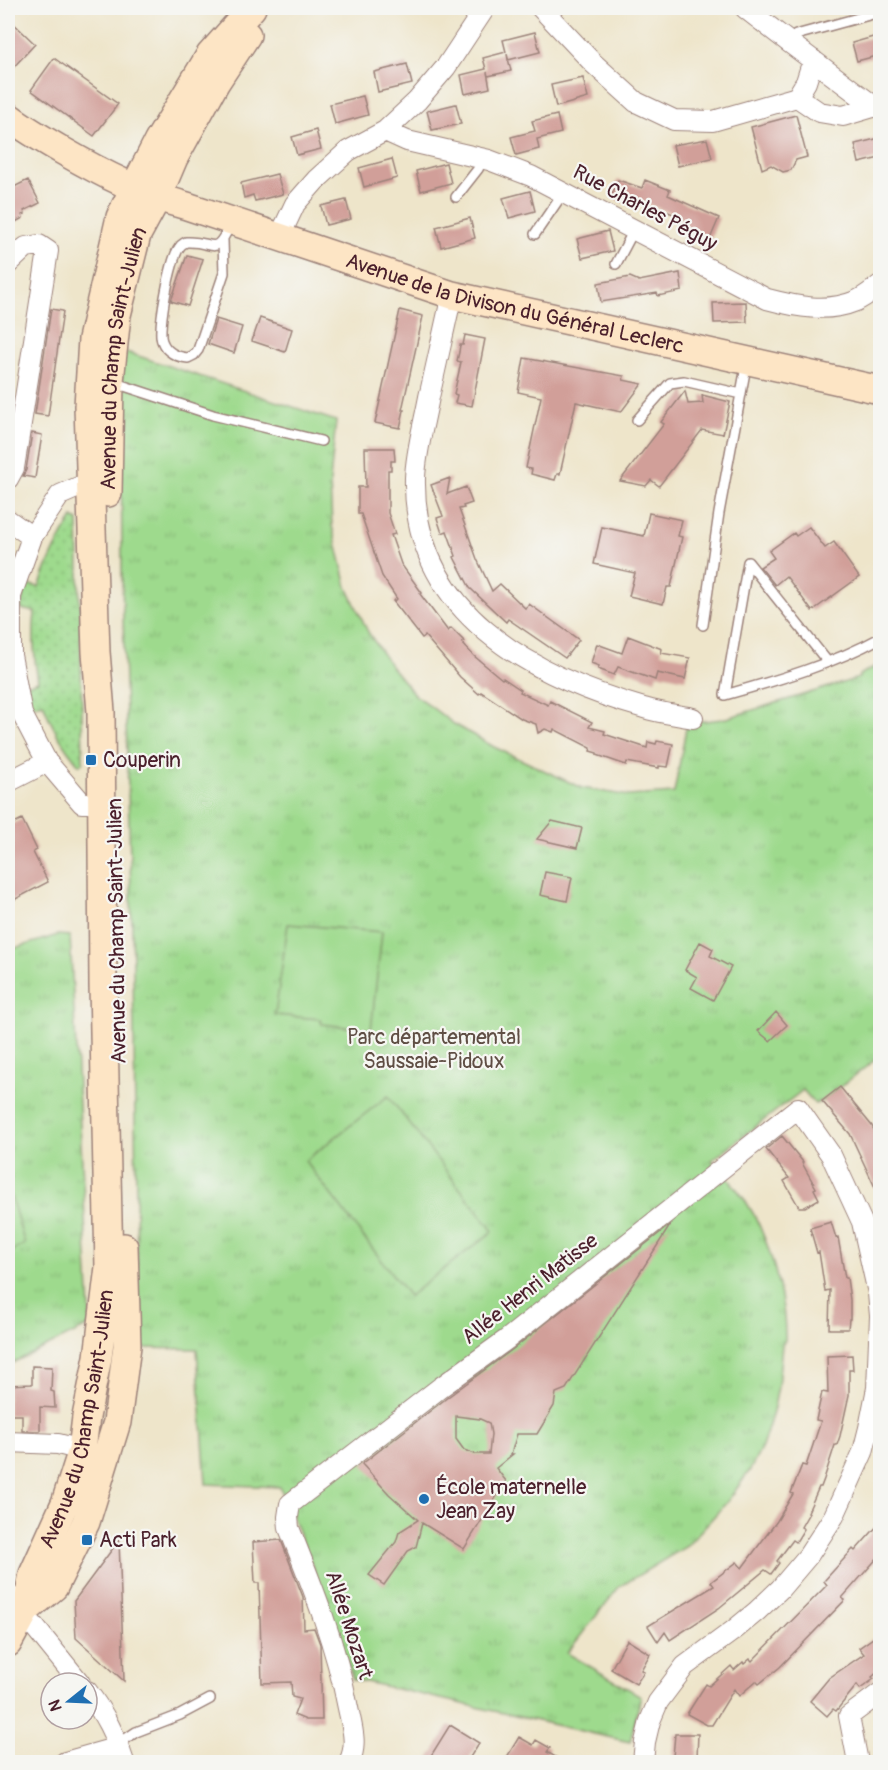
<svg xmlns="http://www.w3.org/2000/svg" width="888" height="1770" viewBox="0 0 888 1770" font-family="Pangolin,sans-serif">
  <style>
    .grass { fill: url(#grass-dots); stroke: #747c5c; stroke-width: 1.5 }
    .park { fill: url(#park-tufts); stroke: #747c5c; stroke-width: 1.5 }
    .pitch { fill: #9eda8d; stroke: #747c5c; stroke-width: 1.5 }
    .building { fill: #d19f99; fill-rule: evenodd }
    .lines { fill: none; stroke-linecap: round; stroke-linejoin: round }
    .lane-casing { stroke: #9c827a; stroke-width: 12 }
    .street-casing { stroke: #9c827a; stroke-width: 22 }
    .secondary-casing { stroke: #9c827a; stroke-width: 30 }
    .lane { stroke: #fff; stroke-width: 9 }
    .street { stroke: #fff; stroke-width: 20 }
    .secondary { stroke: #fde5c5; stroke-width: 27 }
    .poi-dot { fill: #1f6fb2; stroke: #f6f6f2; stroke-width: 2 }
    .labels { text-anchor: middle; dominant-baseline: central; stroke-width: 4.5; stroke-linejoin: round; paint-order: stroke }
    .street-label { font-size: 21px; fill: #4a1f2b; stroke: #f6f6f2 }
    .poi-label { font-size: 21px; fill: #4a1f2b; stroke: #f6f6f2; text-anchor: start }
    .park-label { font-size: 21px; fill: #5f4e44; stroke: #f6f6f2 }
  </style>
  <defs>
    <pattern id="grass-dots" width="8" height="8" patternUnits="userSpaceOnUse" patternTransform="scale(1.5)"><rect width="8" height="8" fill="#9eda8d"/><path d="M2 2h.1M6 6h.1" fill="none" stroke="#8abb7a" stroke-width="1.8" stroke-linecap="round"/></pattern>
    <pattern id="park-tufts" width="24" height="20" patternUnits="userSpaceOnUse" patternTransform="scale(1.5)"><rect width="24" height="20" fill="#9eda8d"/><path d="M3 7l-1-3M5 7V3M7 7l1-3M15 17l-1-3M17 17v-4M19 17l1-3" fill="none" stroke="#8abb7a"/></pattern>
  </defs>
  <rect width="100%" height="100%" fill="#f6f6f2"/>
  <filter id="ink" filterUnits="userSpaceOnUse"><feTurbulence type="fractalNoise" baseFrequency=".0167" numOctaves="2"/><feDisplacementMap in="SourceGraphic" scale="12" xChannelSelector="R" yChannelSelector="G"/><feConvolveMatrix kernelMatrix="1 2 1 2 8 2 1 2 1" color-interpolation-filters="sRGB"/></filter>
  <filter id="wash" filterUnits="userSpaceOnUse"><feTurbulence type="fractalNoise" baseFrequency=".008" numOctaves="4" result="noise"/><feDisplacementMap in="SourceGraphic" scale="24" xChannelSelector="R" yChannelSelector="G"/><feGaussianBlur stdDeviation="1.35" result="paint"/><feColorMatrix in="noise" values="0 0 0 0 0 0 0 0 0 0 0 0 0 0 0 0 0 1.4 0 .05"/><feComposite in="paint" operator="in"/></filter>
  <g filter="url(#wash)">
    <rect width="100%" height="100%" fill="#eee5ca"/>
    <path class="grass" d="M73 518 78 521 83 762 79 765C63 746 51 727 43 703L29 707 24 686 38 681C34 658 32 635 35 612L21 609 25 584 39 587C48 562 58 540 73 518Z"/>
    <path class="park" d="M123 351 336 421 330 481 332 526 347 587 368 632 390 665 414 694 454 724 494 747 582 788 629 796 674 793 687 723 723 719 859 678V675L880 664V1056L822 1101 815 1104 803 1090 712 1160C731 1181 752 1205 762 1232 775 1263 786 1307 785 1340L782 1345 778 1387 773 1412 762 1447 750 1470 727 1502 687 1546 619 1587 567 1653 641 1696 630 1742 353 1679 311 1563 280 1487 206 1484 197 1349 138 1348 133 966 122 579 121 393Z
      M58 935 70 936 90 1313 89 1326 8 1365V950Z"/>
    <path class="pitch" d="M288 924 382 932 371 1030 322 1024 320 1019 275 1015Z
      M388 1096 493 1231 409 1296 305 1161Z
      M8 1187 25 1244 8 1253Z"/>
    <g id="blocks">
      <path class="building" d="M8 18 35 44 8 73Z
        M535 32 540 52 508 60 507 54 511 71 488 76 487 72 490 88 465 94 461 75 486 69 483 58 506 52 503 40Z
        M880 35V55L857 61 852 43Z
        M54 58 118 104 94 136 31 90Z
        M407 64 412 84 378 92 374 72Z
        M583 78 588 98 556 107 551 85Z
        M363 96 368 115 335 124 330 104Z
        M456 104 461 124 432 130 427 111Z
        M557 115 561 133 537 139 539 149 516 155 511 137 535 131 532 121Z
        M796 115 807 157 796 160 791 170 783 172 771 165 762 169 751 127Z
        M316 130 321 149 297 155 292 137Z
        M880 138V158L859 163 855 144Z
        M707 139 712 158 678 166 673 145Z
        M392 159 397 178 364 187 359 168Z
        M446 163 451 183 421 191 416 171Z
        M277 174 283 194 255 201 253 195 244 198 241 183Z
        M28 180 40 203 24 211 25 214 22 215 23 218 8 226V183L10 189Z
        M618 180 642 188 645 180 670 190 668 195 719 218 710 239 679 223 681 217 637 200 634 207 611 197Z
        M530 191 535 211 509 218 503 198Z
        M346 200 351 219 326 225 321 206Z
        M470 218 475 238 441 247 436 227Z
        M608 231 613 251 582 258 577 239Z
        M187 255 203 259 188 306 171 301Z
        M680 273 682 291 658 296 657 293 601 302 598 283 630 277 639 281Z
        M746 302 747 322 714 323 713 303Z
        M51 309 63 311 48 416 35 414Z
        M400 310 423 316 402 410H404L400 428 375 423Z
        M260 318 292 329 285 352 252 341Z
        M216 319 242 327 234 353 208 344Z
        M465 335 485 339 472 406 455 403 457 395 454 394 461 362 457 361 459 352 460 345H463Z
        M524 358 624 376 623 380 642 384 621 412 576 402 560 474H557L555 480 531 474 532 469 526 468 541 397 518 392Z
        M685 391 688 404 703 403 702 395 730 402 723 434 702 430 659 486 651 480 646 486 620 481 664 424 661 422Z
        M32 433 42 435 35 478 23 476 26 470Z
        M365 448H394L395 461H391V470H388V513L395 534 391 535 401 564 422 593 420 594 448 631 451 628 464 641 462 643 474 656 502 679 503 678 521 690 520 692 548 705 550 701 592 722 589 727 605 731 604 734 647 748 648 742 656 744 657 741 673 744 668 767 659 766V768L627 762 626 765 597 755V753L590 751 591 748 554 729 553 732 545 729 538 733 536 724 522 719 481 692 479 694 460 677 425 636 422 638 393 601 397 599 382 576 361 514H358V487H366Z
        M450 478 447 494 466 487 472 503 463 506 464 508 459 509 477 559 492 591 500 584 526 609 529 604 579 640 565 658 508 619 506 622 470 588 454 557 456 556 447 531 442 533 437 518 443 516 431 485Z
        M649 513 682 520 678 536 682 537 671 587H667L663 604 629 596 635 573 594 564 602 527 644 536Z
        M809 527 825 548 834 542 859 577 812 611 786 576 775 585 760 567 774 558 769 551 794 533 796 536Z
        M628 636 662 649 661 653 690 658 685 679 657 673 655 680 618 667 614 675 598 669 599 666 591 663 597 644 622 653Z
        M22 819 37 850 33 852 48 882 8 903V826Z
        M552 821 582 828 577 848 537 839Z
        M545 872 572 877 567 901 540 895Z
        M700 942 713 949 710 956 731 967 713 1000 691 988 697 977 685 970Z
        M776 1012 787 1025 770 1041 758 1031Z
        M840 1087 872 1126 880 1143V1198L850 1134 822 1101Z
        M782 1136 803 1162 802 1163 816 1188 814 1189 819 1199 805 1207H799L784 1181 789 1178 766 1149Z
        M831 1222 836 1238 838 1237 845 1278H847L850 1300V1319H849L848 1329H829L830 1290 825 1291 819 1252 817 1253 810 1228Z
        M671 1224 566 1389 556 1393 554 1406 537 1434H517L511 1454H513L496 1468 506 1481 464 1549 422 1523 416 1547 408 1551 384 1585 369 1575 396 1542 399 1532 418 1520 389 1494 362 1464 448 1397 513 1349ZM456 1416 480 1419 489 1423 491 1434 489 1454H475L464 1450 456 1439Z
        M852 1355 853 1370H849V1395L840 1436 837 1445H835L824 1479 821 1487H819L808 1512 809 1513 801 1527 804 1529 796 1542 793 1540 777 1561 779 1563 771 1574 765 1570 719 1608 670 1640 665 1632 658 1642 648 1626 714 1586 711 1582 737 1562 742 1568 777 1521 793 1494 791 1493 802 1465 806 1466 821 1421 816 1420 822 1392 828 1393 827 1356Z
        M32 1366 52 1367 51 1391 54 1392 55 1408 40 1407V1431H22V1415H8V1385L32 1384Z
        M880 1523V1555L842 1598 845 1600 780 1667 759 1684 756 1681 739 1696 734 1689 712 1725H707L687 1714 706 1684 709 1686 731 1666 734 1670 743 1662 744 1664 750 1659 752 1661 827 1585 824 1581 853 1549 855 1551Z
        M119 1540 124 1681 76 1638 74 1601Z
        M281 1540 303 1597 304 1629 314 1628 320 1644 322 1720H306L294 1715 300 1699 292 1697 291 1682 262 1683 259 1583H255L253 1542Z
        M880 1633V1670L872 1677 874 1679 860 1689 857 1685 836 1711 833 1709 827 1716 810 1701 829 1678 864 1654 859 1648Z
        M627 1640 650 1654 641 1670 644 1672 636 1684 611 1669Z
        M450 1725 479 1743 467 1762H427Z
        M675 1734H698L697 1757H673Z
        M519 1737 533 1745 536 1740 550 1748 547 1752 564 1762H504Z"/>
    </g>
  </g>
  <g filter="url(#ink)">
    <use href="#blocks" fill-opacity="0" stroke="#9c827a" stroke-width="1.5"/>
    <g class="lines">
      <g class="lane-casing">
        <path id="lane" d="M790 43 796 35 880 12
          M456 197 478 169 483 159
          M535 234 563 193
          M223 240 224 273 198 350 194 355 188 358C177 357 166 352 162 341 157 329 171 258 179 248 181 244 183 244 186 242 215 240 214 260 231 223
          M616 264 634 230
          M112 382 213 415 321 441
          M637 420 670 383 684 381 741 394
          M703 625 719 513 747 361
          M827 661 748 562 725 695C778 680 833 664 880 638
          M118 1744 136 1732 180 1715 210 1699"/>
      </g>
      <g class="street-casing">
        <path id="street" d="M541 8 593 63 636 102 674 120 713 121 797 97
          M745 8 790 43 875 107
          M813 60 806 82 797 97 819 112 843 116 880 105
          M385 131 407 141 489 160 531 176 767 299C797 307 827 313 856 301 865 297 873 290 880 285
          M279 238 295 204 316 180 348 151 385 131 417 101 446 67 485 8
          M8 264 26 247 39 245 48 251 14 468 8 479
          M452 295C444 329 437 363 429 397 424 424 416 451 415 478 412 612 531 676 644 708 660 713 677 715 693 718
          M90 482 60 495 32 537 11 596V655L22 714 47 762 82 803H101
          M8 520 32 537
          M8 782 47 762
          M8 1442 58 1444 82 1450
          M8 1594 80 1683
          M87 1691C105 1714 115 1735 124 1762
          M65 1762 111 1749 118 1744
          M349 1762C358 1745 352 1727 348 1708 336 1645 313 1587 289 1528L288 1517 290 1504 441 1387 506 1340 798 1108 831 1155 862 1222 878 1293 880 1316 877 1388 869 1428 863 1452 834 1516 808 1556 780 1589 757 1611 734 1630 685 1666 658 1702 650 1721 645 1742 643 1762
          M858 1762 849 1716 880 1693"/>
      </g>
      <g class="secondary-casing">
        <g id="secondary">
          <path id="s1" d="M8 116C25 129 44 140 63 151 103 174 142 194 187 206L452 295 880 390"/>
          <path id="s2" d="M108 493 110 381 117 315 137 235 157 198 174 158 216 82 247 35"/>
          <path d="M26 1610 54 1587 86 1522 117 1422 127 1346 124 1247"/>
          <path id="s3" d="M8 1643 26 1610 33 1574 65 1503 82 1450 86 1417 98 1357 109 1267 103 985 101 712 96 652 88 406 92 339 120 217 134 188 158 141 210 55 252 8"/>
        </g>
      </g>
      <use href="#lane" class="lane"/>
      <use href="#street" class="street"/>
      <use href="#secondary" class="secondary"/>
    </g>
  </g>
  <g class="poi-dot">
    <rect x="85" y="754" width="12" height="12" rx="3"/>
    <circle cx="424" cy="1499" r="6"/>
    <rect x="81" y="1534" width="12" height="12" rx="3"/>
  </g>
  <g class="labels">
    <g class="street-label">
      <text transform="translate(645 208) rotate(28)">Rue Charles Péguy</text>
      <text stroke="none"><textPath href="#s1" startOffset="544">Avenue de la Divison du Général Leclerc</textPath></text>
      <text stroke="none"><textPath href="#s2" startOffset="136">Avenue du Champ Saint-Julien</textPath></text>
      <text transform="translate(117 931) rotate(-91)">Avenue du Champ Saint-Julien</text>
      <text transform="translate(530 1289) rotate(-38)">Allée Henri Matisse</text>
      <text stroke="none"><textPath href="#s3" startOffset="237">Avenue du Champ Saint-Julien</textPath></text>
      <text transform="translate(349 1625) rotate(72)">Allée Mozart</text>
    </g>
    <g class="poi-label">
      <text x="103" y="760">Couperin</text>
      <text x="436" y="1487">École maternelle<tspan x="436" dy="24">Jean Zay</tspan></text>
      <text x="99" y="1540">Acti Park</text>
    </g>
    <g class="park-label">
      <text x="434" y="1037">Parc départemental<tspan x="434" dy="24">Saussaie-Pidoux</tspan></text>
    </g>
  </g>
  <rect width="888" height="1770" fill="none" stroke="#f6f6f2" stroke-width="30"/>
  <g transform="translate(69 1701) rotate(252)"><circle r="28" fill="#f6f6f2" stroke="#b1a0a2" stroke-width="1.5"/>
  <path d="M0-4.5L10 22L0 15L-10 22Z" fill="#1f6fb2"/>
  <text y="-9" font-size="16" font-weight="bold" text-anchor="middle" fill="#4a1f2b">N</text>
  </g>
</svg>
